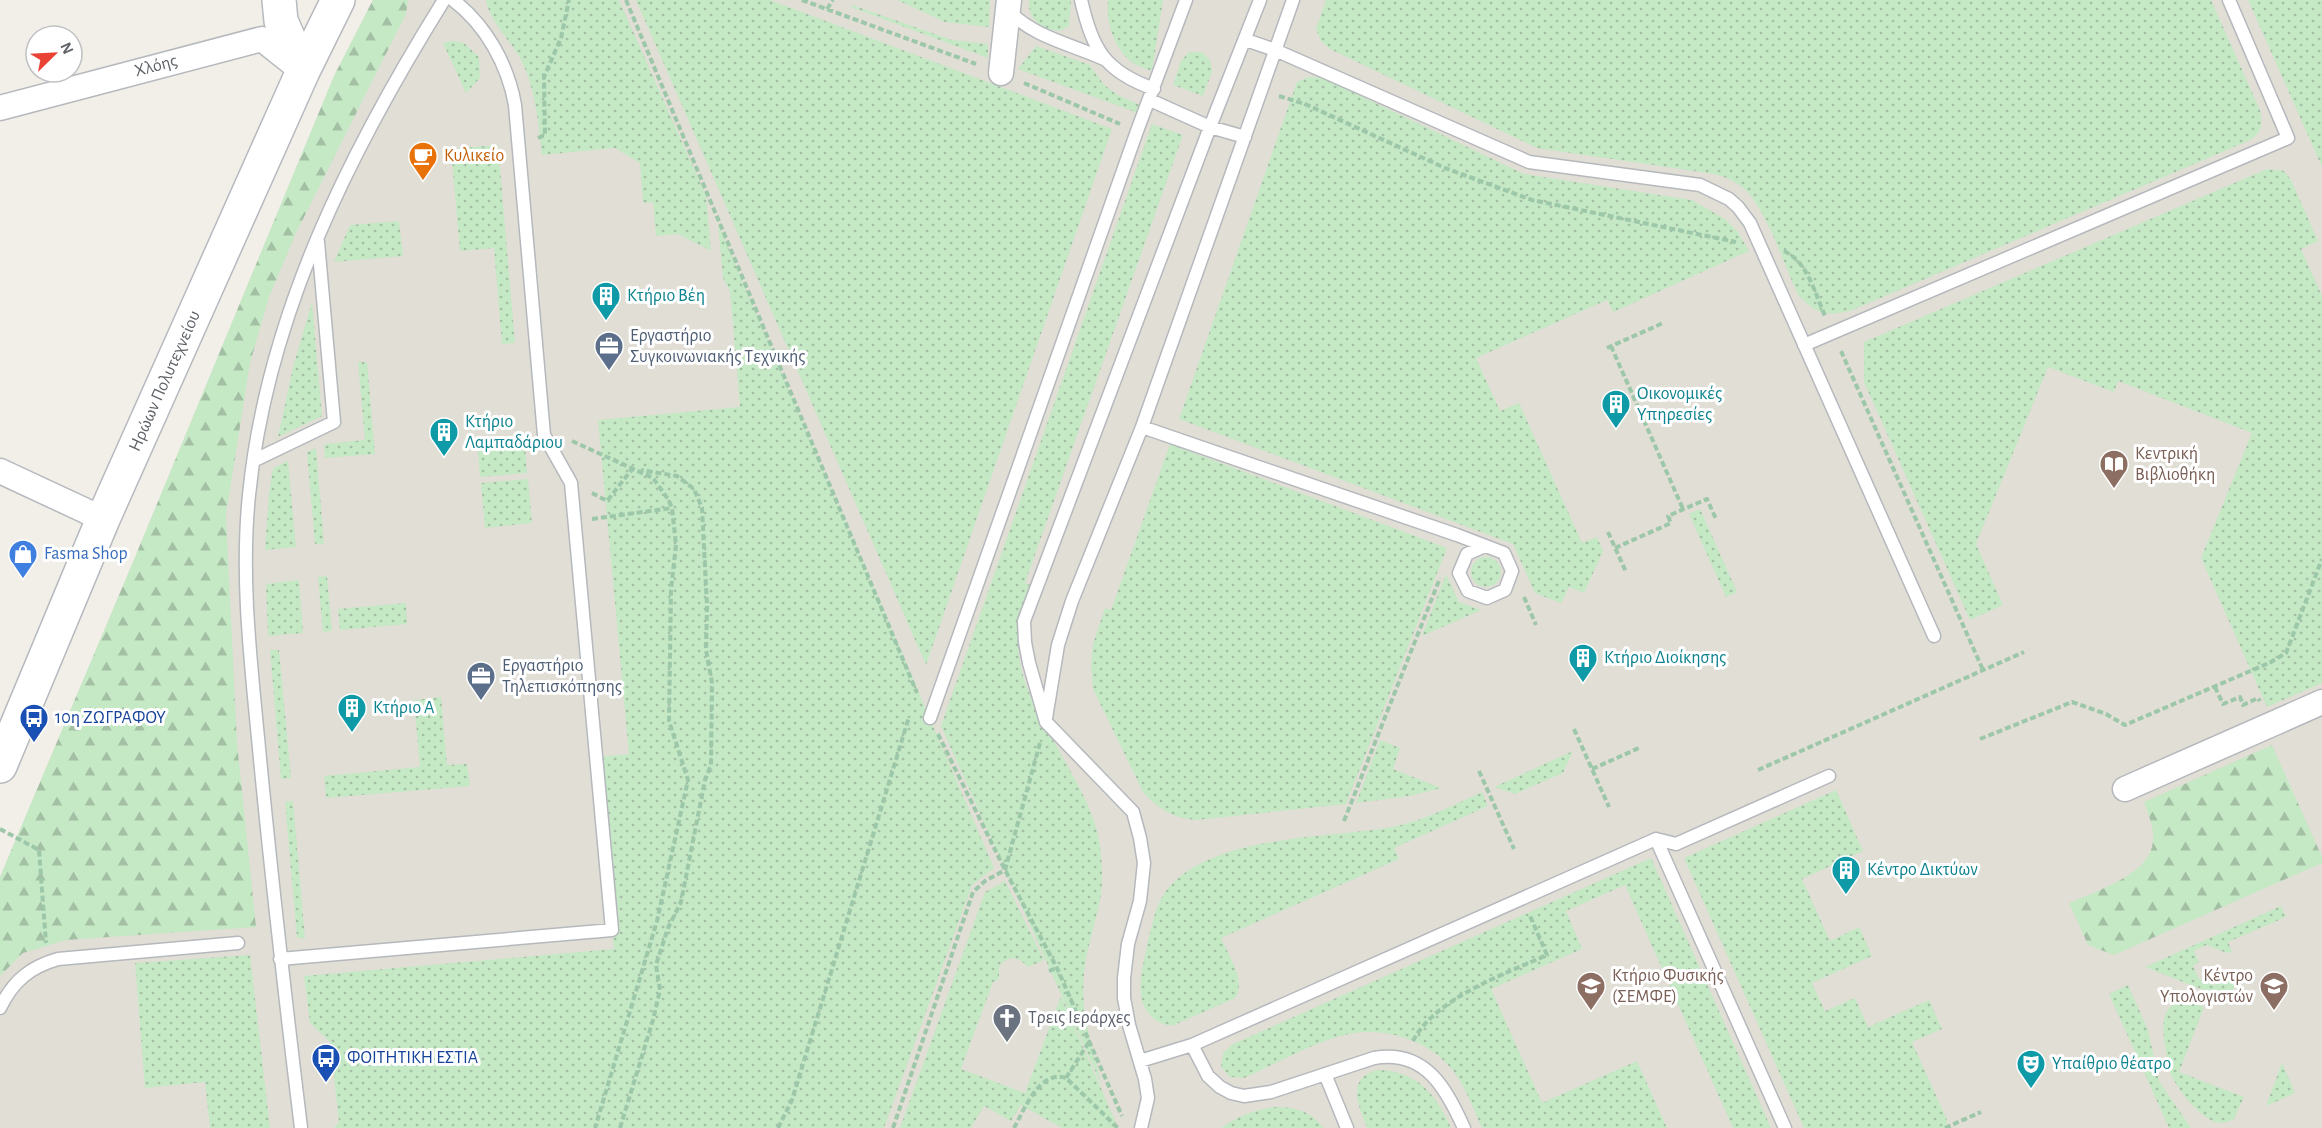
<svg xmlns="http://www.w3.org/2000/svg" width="2322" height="1128" viewBox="0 0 2322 1128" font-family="'Alegreya Sans',sans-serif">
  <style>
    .education { fill: #e1ded6 }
    .grass { fill: url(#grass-dots) }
    .forest { fill: url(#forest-firs) }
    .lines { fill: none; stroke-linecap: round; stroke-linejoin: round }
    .lane-casing { stroke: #b5b8bc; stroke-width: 15 }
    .street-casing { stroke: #b5b8bc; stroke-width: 27 }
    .secondary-casing { stroke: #b6babf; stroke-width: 36 }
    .path { stroke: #9cc7a9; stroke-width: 4; stroke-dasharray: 6 3; stroke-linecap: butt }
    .lane { stroke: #fff; stroke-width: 12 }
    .street { stroke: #fff; stroke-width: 24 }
    .secondary { stroke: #fff; stroke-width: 33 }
    .labels { text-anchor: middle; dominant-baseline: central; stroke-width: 6; stroke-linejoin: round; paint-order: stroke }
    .street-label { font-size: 18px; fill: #5f6368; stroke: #fff }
    .food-label { font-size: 18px; fill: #c56008; stroke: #fff; text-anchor: start }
    .culture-label { font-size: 18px; fill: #0d838f; stroke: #fff; text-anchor: start }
    .service-label { font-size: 18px; fill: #4e5e75; stroke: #fff; text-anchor: start }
    .education-label { font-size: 18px; fill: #785e54; stroke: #fff; text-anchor: start }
    .shop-label { font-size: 18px; fill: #366cbe; stroke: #fff; text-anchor: start }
    .transit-label { font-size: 18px; fill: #164399; stroke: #fff; text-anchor: start }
    .worship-label { font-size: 18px; fill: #5b616d; stroke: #fff; text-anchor: start }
  </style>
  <defs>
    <pattern id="grass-dots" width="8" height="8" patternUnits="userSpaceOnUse" patternTransform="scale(1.5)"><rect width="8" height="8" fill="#c5e8c5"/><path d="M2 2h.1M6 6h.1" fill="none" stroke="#a3c0a4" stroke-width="1.8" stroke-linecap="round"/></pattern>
    <pattern id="forest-firs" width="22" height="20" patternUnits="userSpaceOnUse" patternTransform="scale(1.5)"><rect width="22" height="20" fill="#c5e8c5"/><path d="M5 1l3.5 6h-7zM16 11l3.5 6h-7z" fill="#a3c0a4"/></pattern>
  </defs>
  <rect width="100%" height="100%" fill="#f1efe8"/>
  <path class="education" d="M373 0H2322V1128H0V877L133 562 334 76Z"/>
  <path class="grass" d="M486 0H619L706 196 711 251 678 234 656 236 653 202 643 203 640 163 615 148 542 155C538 122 536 90 521 60 510 39 490 23 486 0Z
    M636 0H770L1112 129 926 665Z
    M897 0H990L989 27 945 22Z
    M1029 0H1071L1069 26 1060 31C1042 30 1027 19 1029 0Z
    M1108 0H1163L1152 71C1144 68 1133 65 1127 58 1112 44 1106 19 1108 0Z
    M1326 0H2211L2260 110C2263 124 2262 134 2248 141L1850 311C1825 316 1818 315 1799 296 1783 265 1768 209 1742 187 1732 179 1721 175 1708 173L1537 148 1330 49 1321 41 1316 29Z
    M2248 0H2322V167Z
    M852 5 952 40 988 44V58L851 7Z
    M453 41 464 43 479 57 480 78 466 93 443 43Z
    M1036 46 1090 65 1104 85 1118 95 1140 105 1138 113 1018 69Z
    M1189 52H1202L1210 60 1212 72 1203 96 1173 85 1181 61Z
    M1308 77H1321L1524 174 1692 200 1725 219 1738 232 1749 251 1613 312 1607 300 1476 358 1500 411 1519 403 1582 543 1597 537 1603 551 1584 593 1569 587 1561 603 1535 593 1513 544 1179 419 1297 82Z
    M1152 124 1183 135 1025 583 1035 587C1029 604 1022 621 1019 639 1012 700 1088 777 1099 840 1102 857 1103 877 1101 894 1097 921 1086 947 1084 974 1080 1013 1093 1049 1102 1086L941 726Z
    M498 145 515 343 502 344 494 248 460 251 451 149Z
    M2267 169 2284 171 2291 180 2318 241 2301 249 2322 296V683L2267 707 2201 558 2252 433 2118 381 2114 392 2048 367 1976 544 2003 605 1970 620 1864 382V342Z
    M399 221 403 256 334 262 350 225Z
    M718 224 994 868 972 885 884 1128H334L339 1122 330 1042 310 1023 304 976 614 949 596 757 629 754 598 420 740 407 730 291 723 278Z
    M312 302 322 416 278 437 293 367Z
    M358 362H367L375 454 325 458 324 444 365 440Z
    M1170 444 1447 548 1346 804 1196 820C1173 818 1158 809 1143 792L1093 689 1091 665 1093 644 1105 608 1111 610Z
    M525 447 527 473 480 477 478 451Z
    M316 448 324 544H315L307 452Z
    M288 461 296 547 265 550 269 494 273 468Z
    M528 479 532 523 485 528 481 483Z
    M1700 509 1737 592 1726 597 1689 514Z
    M1471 572a15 15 0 1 1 30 0a15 15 0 1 1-30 0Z
    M1446 574 1459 602 1481 610 1422 636Z
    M327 576 332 631 323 632 318 577Z
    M299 580 303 633 268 636 266 584Z
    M406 603 407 624 340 630 338 609Z
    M270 650H279L291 778 281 779Z
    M441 697 447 765 467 764 470 786 326 798 324 776 420 767 414 700Z
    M1380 740 1400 748 1393 769 1441 788 1410 796 1356 803Z
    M1573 751 1563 773 1515 794 1494 787Z
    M1836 790 1863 851 1802 879 1830 941 1859 927 1872 956 1812 983 1825 1011 1855 998 1868 1027 1929 1000 1942 1029 1912 1042 1947 1120 1946 1128H1804L1684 858Z
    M1482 792 1488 806 1394 848 1399 859 1221 938C1228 955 1247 980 1235 998L1174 1025C1157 1027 1142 1011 1141 994 1139 976 1145 958 1148 940 1152 926 1155 909 1162 897 1201 834 1327 839 1392 827 1424 821 1453 805 1482 792Z
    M293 801 305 938H297L285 802Z
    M1651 858 1771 1128H1733L1625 885 1566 911 1582 949 1491 989 1542 1103 1637 1061 1667 1128H1482C1472 1106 1464 1081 1447 1064 1424 1039 1383 1027 1349 1034 1316 1041 1275 1064 1244 1078L1230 1077 1221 1067 1223 1053 1233 1044Z
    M1005 881 1044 960 1028 967C1018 956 1008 955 999 967V979L993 982 961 1069 1025 1093 1061 996 1116 1123V1128H1062L1021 1105 1011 1121 984 1106 971 1128H900L985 892Z
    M2281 906 2286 917 2228 942 2232 951 2227 953 2206 945 2194 951 2199 962 2193 966 2199 979 2214 985 2237 975 2240 968 2241 971 2229 1000 2145 967Z
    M250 955 270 1128H210L205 1082 145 1088 135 963Z
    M2128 985 2148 1030 2159 1081 2191 1128H2169L2109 994Z
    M2181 999 2204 1007 2179 1072 2244 1097 2234 1119C2228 1122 2223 1124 2216 1122 2200 1118 2178 1090 2171 1075 2169 1070 2169 1062 2167 1057 2163 1035 2157 1010 2181 999Z
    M2282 1063 2295 1093 2266 1106Z
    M1376 1070C1417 1070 1436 1094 1451 1128H1367C1359 1106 1345 1080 1376 1070Z
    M1276 1107C1297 1107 1311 1112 1324 1128H1221C1238 1116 1255 1109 1276 1107Z"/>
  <path class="forest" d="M373 0H408L406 14 296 233 269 297 250 363 226 515 237 743 256 927 66 940 23 953 0 976V877L133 562 334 76Z
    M2272 745 2322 857V863L2114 955 2088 945 2069 903C2094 892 2145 876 2152 847 2156 832 2149 816 2144 802Z"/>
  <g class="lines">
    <g class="lane-casing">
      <path id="lane" d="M1081 0C1093 50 1104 71 1154 89
        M1008 10C1033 37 1071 44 1104 59
        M1246 40 1275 50 1529 162 1700 185 1729 199 1738 207 1750 223 1934 636
        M1150 100 1210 127 1245 137
        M1804 345 2288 138 2229 0
        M1142 427 1457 535 1504 553 1512 571 1505 590 1487 598 1468 591 1459 573 1467 554 1485 546
        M255 460 334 422 318 242
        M930 718 1137 131 1186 0
        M1046 718 1058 645 1072 601 1142 427 1293 0
        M1656 839 1785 1128
        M280 959 612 930 571 483 544 435 515 105C508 65 486 25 453 0
        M0 1008C13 981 30 967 58 959L238 943
        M1192 1045 1208 1076 1220 1087 1231 1093 1244 1096 1271 1092 1374 1058C1425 1049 1446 1088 1464 1128
        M1140 1061 1192 1045 1656 839 1676 844 1829 776
        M1325 1074 1347 1128
        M301 1128C286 1005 272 882 260 759 252 671 240 583 249 495 267 315 350 151 444 0
        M1141 1128 1148 1098 1145 1079 1129 1025 1124 998V978L1128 944 1140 901 1144 863 1140 838 1133 812 1046 722 1029 663 1025 642 1024 621 1210 127 1260 0"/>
    </g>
    <g class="street-casing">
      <path id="street" d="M1001 73 1009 0
        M0 108 262 39 301 70
        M0 471 103 519
        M2125 789 2322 702"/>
    </g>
    <g class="secondary-casing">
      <path id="secondary" d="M279 0 281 21 303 71
        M0 766 103 519 303 71 338 0"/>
    </g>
    <path class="path" d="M626 0 917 693
      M802 0 976 64
      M827 9 833 0
      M1024 83 1120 124
      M1279 96 1305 104 1445 168 1532 200 1736 242
      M538 138 545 135 544 77 561 38 569 0
      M1784 251C1808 262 1815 294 1825 316
      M1611 346 1683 509
      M1607 348 1663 323
      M1841 351 1983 670
      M572 441 653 478 668 499 672 508 676 545 671 590 669 721 688 780 657 921 595 1128
      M592 493 607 501 633 468
      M592 519 672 508
      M1608 532 1626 572
      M1615 548 1671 523 1668 516 1707 499 1716 519
      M1524 597 1536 625
      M2215 687 2223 704 2240 697 2243 705 2258 698 2260 701
      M1574 729 1609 807
      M938 734 1005 870 1057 968 1122 1116
      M1980 739 2072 702 2106 714 2125 725 2269 663 2286 653 2322 559
      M1592 769 1639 748
      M1758 770 2024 652
      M1479 771 1514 849
      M1344 821 1440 578
      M0 829 39 850 46 943
      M1049 971 1057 968
      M1413 1041C1435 998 1505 974 1547 955L1530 916
      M1066 1078 1089 1042
      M620 1128 653 1020 660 990 656 965 668 928 681 902 705 780 711 765 712 683 706 650 707 606 702 508 694 489 677 476 641 470
      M778 1128 792 1100 909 717
      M893 1128 973 892 985 881 1005 870 1040 743
      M1014 1128C1024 1110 1040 1069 1066 1078L1118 1128
      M1945 1128 1981 1112"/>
    <use href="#lane" class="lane"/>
    <use href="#street" class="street"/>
    <use href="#secondary" class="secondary"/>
  </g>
  <defs>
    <g id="cafe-pin" transform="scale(1.5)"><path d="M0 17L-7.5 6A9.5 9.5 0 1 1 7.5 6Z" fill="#e8710a" stroke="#fff"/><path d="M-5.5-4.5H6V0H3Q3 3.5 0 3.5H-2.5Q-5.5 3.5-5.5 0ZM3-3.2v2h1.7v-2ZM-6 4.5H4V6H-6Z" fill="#fff"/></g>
    <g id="building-pin" transform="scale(1.5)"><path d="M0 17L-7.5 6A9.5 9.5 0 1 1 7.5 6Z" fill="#0f9aa8" stroke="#fff"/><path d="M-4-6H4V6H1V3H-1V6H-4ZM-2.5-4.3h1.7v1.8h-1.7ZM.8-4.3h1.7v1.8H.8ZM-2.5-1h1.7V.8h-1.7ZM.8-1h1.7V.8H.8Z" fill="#fff"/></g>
    <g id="office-pin" transform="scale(1.5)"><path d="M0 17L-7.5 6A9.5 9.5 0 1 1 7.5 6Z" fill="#5c6f8a" stroke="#fff"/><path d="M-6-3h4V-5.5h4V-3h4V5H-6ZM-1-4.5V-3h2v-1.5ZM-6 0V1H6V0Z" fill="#fff"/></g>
    <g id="library-pin" transform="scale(1.5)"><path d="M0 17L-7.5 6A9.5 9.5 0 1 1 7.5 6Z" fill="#8d6e63" stroke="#fff"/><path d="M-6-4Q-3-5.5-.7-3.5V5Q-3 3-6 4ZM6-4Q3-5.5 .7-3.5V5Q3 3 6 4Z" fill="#fff"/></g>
    <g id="shop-pin" transform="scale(1.5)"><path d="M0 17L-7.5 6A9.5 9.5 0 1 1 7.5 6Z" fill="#3f7fe0" stroke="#fff"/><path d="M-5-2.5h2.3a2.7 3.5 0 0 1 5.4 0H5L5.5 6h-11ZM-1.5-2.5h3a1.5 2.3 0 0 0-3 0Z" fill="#fff"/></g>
    <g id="bus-pin" transform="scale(1.5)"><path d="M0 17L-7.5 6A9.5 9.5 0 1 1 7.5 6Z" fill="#1a4fb4" stroke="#fff"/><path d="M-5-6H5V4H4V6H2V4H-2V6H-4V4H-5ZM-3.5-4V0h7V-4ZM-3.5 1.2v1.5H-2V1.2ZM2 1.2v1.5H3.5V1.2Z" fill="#fff"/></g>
    <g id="university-pin" transform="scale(1.5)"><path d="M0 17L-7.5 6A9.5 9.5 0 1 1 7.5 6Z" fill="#8d6e63" stroke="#fff"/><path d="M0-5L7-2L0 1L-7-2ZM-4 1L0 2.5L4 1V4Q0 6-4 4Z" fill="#fff"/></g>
    <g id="church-pin" transform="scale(1.5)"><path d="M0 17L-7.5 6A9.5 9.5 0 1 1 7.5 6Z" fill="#6b7280" stroke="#fff"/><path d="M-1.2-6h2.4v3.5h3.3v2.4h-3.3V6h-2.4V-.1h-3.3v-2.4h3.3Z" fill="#fff"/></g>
    <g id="theatre-pin" transform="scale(1.5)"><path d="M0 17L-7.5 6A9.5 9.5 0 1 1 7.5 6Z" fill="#0f9aa8" stroke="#fff"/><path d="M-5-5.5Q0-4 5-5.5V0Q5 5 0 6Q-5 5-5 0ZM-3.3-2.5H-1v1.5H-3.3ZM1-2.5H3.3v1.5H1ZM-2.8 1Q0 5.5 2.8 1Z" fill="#fff"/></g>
  </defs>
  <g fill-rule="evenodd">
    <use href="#cafe-pin" x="423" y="156"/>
    <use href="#building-pin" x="606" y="296"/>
    <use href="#office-pin" x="609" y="346"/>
    <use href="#building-pin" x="1616" y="404"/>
    <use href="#building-pin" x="444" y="432"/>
    <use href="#library-pin" x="2114" y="464"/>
    <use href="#shop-pin" x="23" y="554"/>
    <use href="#building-pin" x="1583" y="658"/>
    <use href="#office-pin" x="481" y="676"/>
    <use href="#building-pin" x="352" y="708"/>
    <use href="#bus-pin" x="34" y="718"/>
    <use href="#building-pin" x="1846" y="870"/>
    <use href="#university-pin" x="1591" y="986"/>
    <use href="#university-pin" x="2274" y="986"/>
    <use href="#church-pin" x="1007" y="1018"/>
    <use href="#bus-pin" x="326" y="1058"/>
    <use href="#theatre-pin" x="2031" y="1064"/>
  </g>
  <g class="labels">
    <g class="street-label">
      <text transform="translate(156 66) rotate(-15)">Χλόης</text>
      <text transform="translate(165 381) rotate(-66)">Ηρώων Πολυτεχνείου</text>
    </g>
    <g class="food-label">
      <text x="444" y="156">Κυλικείο</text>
    </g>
    <g class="culture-label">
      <text x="627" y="296">Κτήριο Βέη</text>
      <text x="1637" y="394">Οικονομικές<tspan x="1637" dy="21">Υπηρεσίες</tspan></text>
      <text x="465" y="422">Κτήριο<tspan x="465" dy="21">Λαμπαδάριου</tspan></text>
      <text x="1604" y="658">Κτήριο Διοίκησης</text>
      <text x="373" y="708">Κτήριο Α</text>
      <text x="1867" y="870">Κέντρο Δικτύων</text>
      <text x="2052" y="1064">Υπαίθριο θέατρο</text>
    </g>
    <g class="service-label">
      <text x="630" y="336">Εργαστήριο<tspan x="630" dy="21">Συγκοινωνιακής Τεχνικής</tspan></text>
      <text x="502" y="666">Εργαστήριο<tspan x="502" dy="21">Τηλεπισκόπησης</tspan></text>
    </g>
    <g class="education-label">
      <text x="2135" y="454">Κεντρική<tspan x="2135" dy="21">Βιβλιοθήκη</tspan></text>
      <text x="1612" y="976">Κτήριο Φυσικής<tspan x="1612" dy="21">(ΣΕΜΦΕ)</tspan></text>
      <text x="2253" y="976" text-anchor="end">Κέντρο<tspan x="2253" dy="21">Υπολογιστών</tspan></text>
    </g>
    <g class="shop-label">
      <text x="44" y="554">Fasma Shop</text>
    </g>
    <g class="transit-label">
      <text x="55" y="718">10η ΖΩΓΡΑΦΟΥ</text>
      <text x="347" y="1058">ΦΟΙΤΗΤΙΚΗ ΕΣΤΙΑ</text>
    </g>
    <g class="worship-label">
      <text x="1028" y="1018">Τρεις Ιεράρχες</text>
    </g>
  </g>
  <g transform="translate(54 54) rotate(66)"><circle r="28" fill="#ffffff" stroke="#bfc1c3" stroke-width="1.5"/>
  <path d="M0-4.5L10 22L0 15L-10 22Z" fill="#ea4335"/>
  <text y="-9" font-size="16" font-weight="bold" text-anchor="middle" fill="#5f6368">N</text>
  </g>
</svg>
